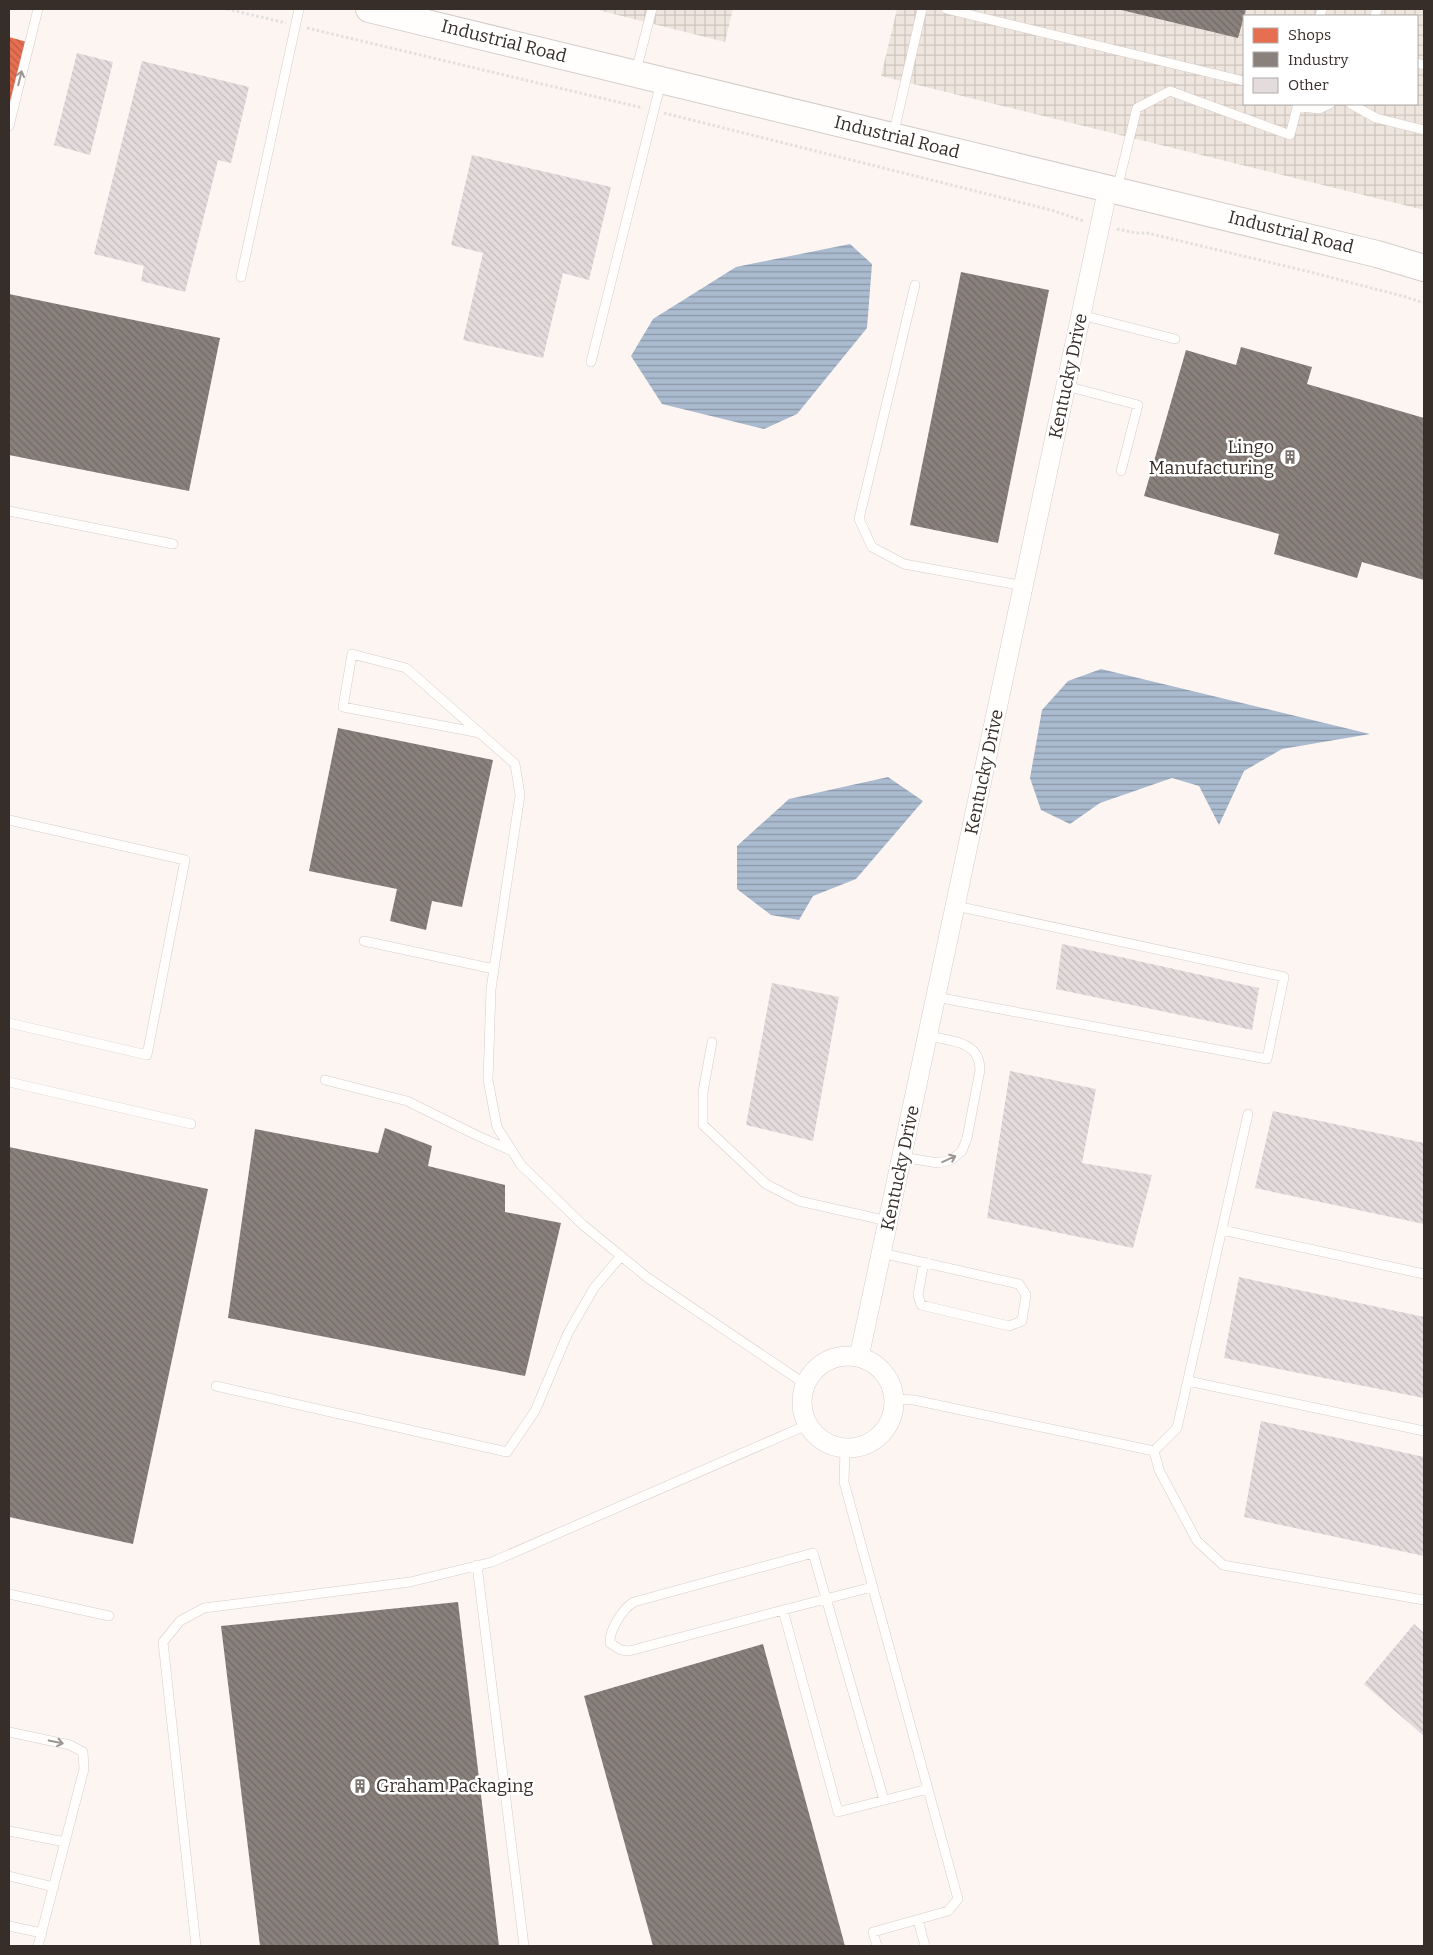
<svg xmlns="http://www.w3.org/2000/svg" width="1433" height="1955" viewBox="0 0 1433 1955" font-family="Bitter,serif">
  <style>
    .industrial { fill: url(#industrial-grid); fill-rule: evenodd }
    .water { fill: url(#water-rules) }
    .shops { fill: url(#shops-back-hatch) }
    .industry { fill: url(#industry-back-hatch) }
    .building { fill: url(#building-back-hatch) }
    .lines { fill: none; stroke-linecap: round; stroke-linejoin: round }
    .service-casing { stroke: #d5cdca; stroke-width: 10 }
    .minor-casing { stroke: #d5cdca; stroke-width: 20 }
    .secondary-casing { stroke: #d5cdca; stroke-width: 28 }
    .path { stroke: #e2e0de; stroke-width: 3; stroke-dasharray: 2.5 2.5; stroke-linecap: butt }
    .service { stroke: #fffefd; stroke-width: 9 }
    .minor { stroke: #fffefd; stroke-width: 19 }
    .secondary { stroke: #fffefd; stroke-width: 26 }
    .oneway { stroke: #9b9693 }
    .labels { text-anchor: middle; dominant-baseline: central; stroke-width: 5; stroke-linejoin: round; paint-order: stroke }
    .street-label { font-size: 18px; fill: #372e29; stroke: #fff }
    .poi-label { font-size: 18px; fill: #372e29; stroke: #fff; text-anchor: end }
  </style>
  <defs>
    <pattern id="industrial-grid" width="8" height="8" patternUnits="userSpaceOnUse" patternTransform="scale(1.25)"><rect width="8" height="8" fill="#efe5df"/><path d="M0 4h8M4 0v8" fill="none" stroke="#cec5bf"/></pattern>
    <pattern id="water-rules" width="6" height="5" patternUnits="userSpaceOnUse" patternTransform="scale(1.25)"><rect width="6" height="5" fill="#aabacf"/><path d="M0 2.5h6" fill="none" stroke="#8b98a8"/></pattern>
    <pattern id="shops-back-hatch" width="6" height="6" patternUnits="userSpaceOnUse" patternTransform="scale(1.25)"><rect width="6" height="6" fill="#e76f51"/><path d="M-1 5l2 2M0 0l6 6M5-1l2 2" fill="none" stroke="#bc5c43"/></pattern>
    <pattern id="industry-back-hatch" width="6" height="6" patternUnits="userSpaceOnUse" patternTransform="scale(1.25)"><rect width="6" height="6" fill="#8a817c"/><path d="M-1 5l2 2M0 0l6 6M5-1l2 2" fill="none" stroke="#726a66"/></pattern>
    <pattern id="building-back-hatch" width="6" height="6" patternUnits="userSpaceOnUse" patternTransform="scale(1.25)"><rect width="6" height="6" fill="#e3dbdc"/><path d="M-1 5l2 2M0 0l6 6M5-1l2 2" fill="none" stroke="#c3bcbd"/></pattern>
  </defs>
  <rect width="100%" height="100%" fill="#fcf5f2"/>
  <path class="industrial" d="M594 9H733L725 42Z
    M897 9H1424V210L881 76ZM1244 16H1417V104H1244Z"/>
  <path class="water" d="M850 244 872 264 867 328 797 414 764 429 662 404 631 356 653 319 736 267Z
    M1101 669 1370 734 1282 749 1244 771 1219 825 1199 786 1172 778 1100 803 1070 824 1041 810 1030 778 1042 710 1068 681Z
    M888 777 923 801 856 879 813 896 799 920 771 915 737 889V846L789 799Z"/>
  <path class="shops" d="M9 37 27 42 9 107Z"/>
  <path class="industry" d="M1117 9H1246L1238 38Z
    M961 272 1049 290 998 543 910 525Z
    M9 294 220 338 189 491 9 455Z
    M1241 347 1312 367 1307 384 1424 418V580L1362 562 1357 578 1274 554 1279 534 1144 496 1186 350 1236 365Z
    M338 728 493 760 462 907 432 901 426 930 390 921 397 889 309 871Z
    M385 1128 432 1146 428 1166 505 1185V1212L561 1223 525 1376 228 1318 255 1129 378 1153Z
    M9 1147 208 1189 133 1544 9 1517Z
    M458 1602 499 1946H260L221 1626Z
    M763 1644 845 1946H653L584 1696Z"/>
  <path class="building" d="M77 53 113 62 90 155 54 145Z
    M142 61 249 87 231 163 218 160 185 292 141 281 144 266 94 254Z
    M472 155 611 187 589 280 563 273 543 358 463 340 483 253 451 245Z
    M1062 944 1259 988 1252 1030 1056 989Z
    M772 983 839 997 813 1141 746 1125Z
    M1010 1071 1096 1089 1082 1163 1152 1175 1133 1248 987 1218Z
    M1273 1111 1424 1143V1224L1255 1188Z
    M1239 1277 1424 1317V1398L1224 1358Z
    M1261 1421 1424 1457V1556L1244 1517Z
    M1414 1624 1424 1633V1736L1364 1684Z"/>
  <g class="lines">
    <g class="service-casing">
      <path id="service" d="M946 9 1244 81
        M1320 16 1322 9
        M1375 16 1377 9
        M1417 63 1424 65
        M636 71 652 9
        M1351 104 1376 118 1424 130
        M1297 106 1319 109 1330 104
        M9 126 38 9
        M893 136 922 9
        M1117 189 1137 108 1170 91 1290 135 1298 104
        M241 277 299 9
        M915 285 859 519 872 547 904 564 1024 586
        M1081 315 1175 339
        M591 362 661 82
        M1066 386 1138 405 1121 471
        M9 511 173 544
        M480 733 343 707 352 654 406 668 515 764 520 795 491 989 488 1080 497 1127 521 1165 583 1225 648 1278 805 1384
        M9 820 185 860 147 1055 9 1023
        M364 941 494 969
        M936 997 1267 1059 1284 977 956 906
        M712 1042 703 1092V1125L766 1184 799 1201 888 1221
        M325 1080 407 1101 478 1136 512 1151
        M9 1082 191 1124
        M902 1157 938 1163 951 1160 962 1151 967 1138 980 1070C980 1041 952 1041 928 1036
        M1222 1230 1424 1274
        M881 1253 1019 1284 1026 1295 1022 1321 1009 1326 921 1305 918 1295 924 1262
        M1188 1381 1424 1431
        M216 1386 507 1452 535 1411 568 1333 594 1288 621 1256
        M895 1399 914 1400 1154 1451 1159 1470 1197 1541 1223 1565 1424 1600
        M845 1449 844 1482 958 1899 948 1911 873 1932 877 1946
        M1154 1451 1177 1428 1248 1114
        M477 1565 524 1946
        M9 1594 109 1616
        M783 1610 872 1587
        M9 1732 70 1745 83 1752 84 1769 38 1946
        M884 1800 813 1553 634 1602C623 1608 609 1630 610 1643L621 1650 629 1651 783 1610 838 1812 928 1789
        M9 1831 65 1842
        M9 1876 54 1887
        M918 1920 925 1946
        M9 1926 42 1933
        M196 1946 163 1642 180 1621 204 1608 410 1582 492 1562 807 1425"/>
    </g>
    <g class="minor-casing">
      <path id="minor" d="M802 1402a46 46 0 1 1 92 0a46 46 0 1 1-92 0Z
        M859 1357 1108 188"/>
    </g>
    <g class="secondary-casing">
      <path id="secondary" d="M369 9 1377 254 1424 268"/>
    </g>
    <path class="path" d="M227 9 286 23
      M307 28 643 108
      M664 113 1051 210 1084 221
      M1117 229 1136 233H1147L1310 272 1406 297 1424 303"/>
    <use href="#service" class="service"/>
    <use href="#minor" class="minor"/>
    <use href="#secondary" class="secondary"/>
  </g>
  <defs><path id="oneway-shaft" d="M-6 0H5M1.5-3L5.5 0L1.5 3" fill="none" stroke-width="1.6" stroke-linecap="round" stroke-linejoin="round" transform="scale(1.25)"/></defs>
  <g class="oneway">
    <use href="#oneway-shaft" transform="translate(20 78) rotate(-76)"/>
    <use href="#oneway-shaft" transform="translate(949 1159) rotate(-24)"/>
    <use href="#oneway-shaft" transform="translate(56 1742) rotate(12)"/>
  </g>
  <defs>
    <g id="building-ring" transform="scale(1.125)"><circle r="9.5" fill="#fff" stroke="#7c746f" stroke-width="1.5"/><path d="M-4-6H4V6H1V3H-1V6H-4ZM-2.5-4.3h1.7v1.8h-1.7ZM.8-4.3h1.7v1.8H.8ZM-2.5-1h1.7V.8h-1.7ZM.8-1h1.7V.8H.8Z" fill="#7c746f"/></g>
  </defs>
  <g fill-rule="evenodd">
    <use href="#building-ring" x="1290" y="457"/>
    <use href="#building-ring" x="360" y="1786"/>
  </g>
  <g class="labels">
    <g class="street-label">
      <text transform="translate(504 41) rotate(14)">Industrial Road</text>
      <text transform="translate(897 137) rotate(14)">Industrial Road</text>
      <text transform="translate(1291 232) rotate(14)">Industrial Road</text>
      <text transform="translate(1068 376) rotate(-78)">Kentucky Drive</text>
      <text transform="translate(984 772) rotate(-78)">Kentucky Drive</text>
      <text transform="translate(900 1168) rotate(-78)">Kentucky Drive</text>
    </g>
    <g class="poi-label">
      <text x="1274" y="447">Lingo<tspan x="1274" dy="21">Manufacturing</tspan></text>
      <text x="376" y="1786" text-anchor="start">Graham Packaging</text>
    </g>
  </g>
  <rect width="1433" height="1955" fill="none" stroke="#372e29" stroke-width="20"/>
  <rect x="1243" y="15" width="175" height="90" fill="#ffffff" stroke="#afaba9"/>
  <rect x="1253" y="28" width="25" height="15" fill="#e76f51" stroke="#afaba9"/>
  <text x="1288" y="40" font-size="15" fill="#372e29">Shops</text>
  <rect x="1253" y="52" width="25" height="15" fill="#8a817c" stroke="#afaba9"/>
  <text x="1288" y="65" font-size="15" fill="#372e29">Industry</text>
  <rect x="1253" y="78" width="25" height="15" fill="#e3dbdc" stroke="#afaba9"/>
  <text x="1288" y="90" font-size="15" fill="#372e29">Other</text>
</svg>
